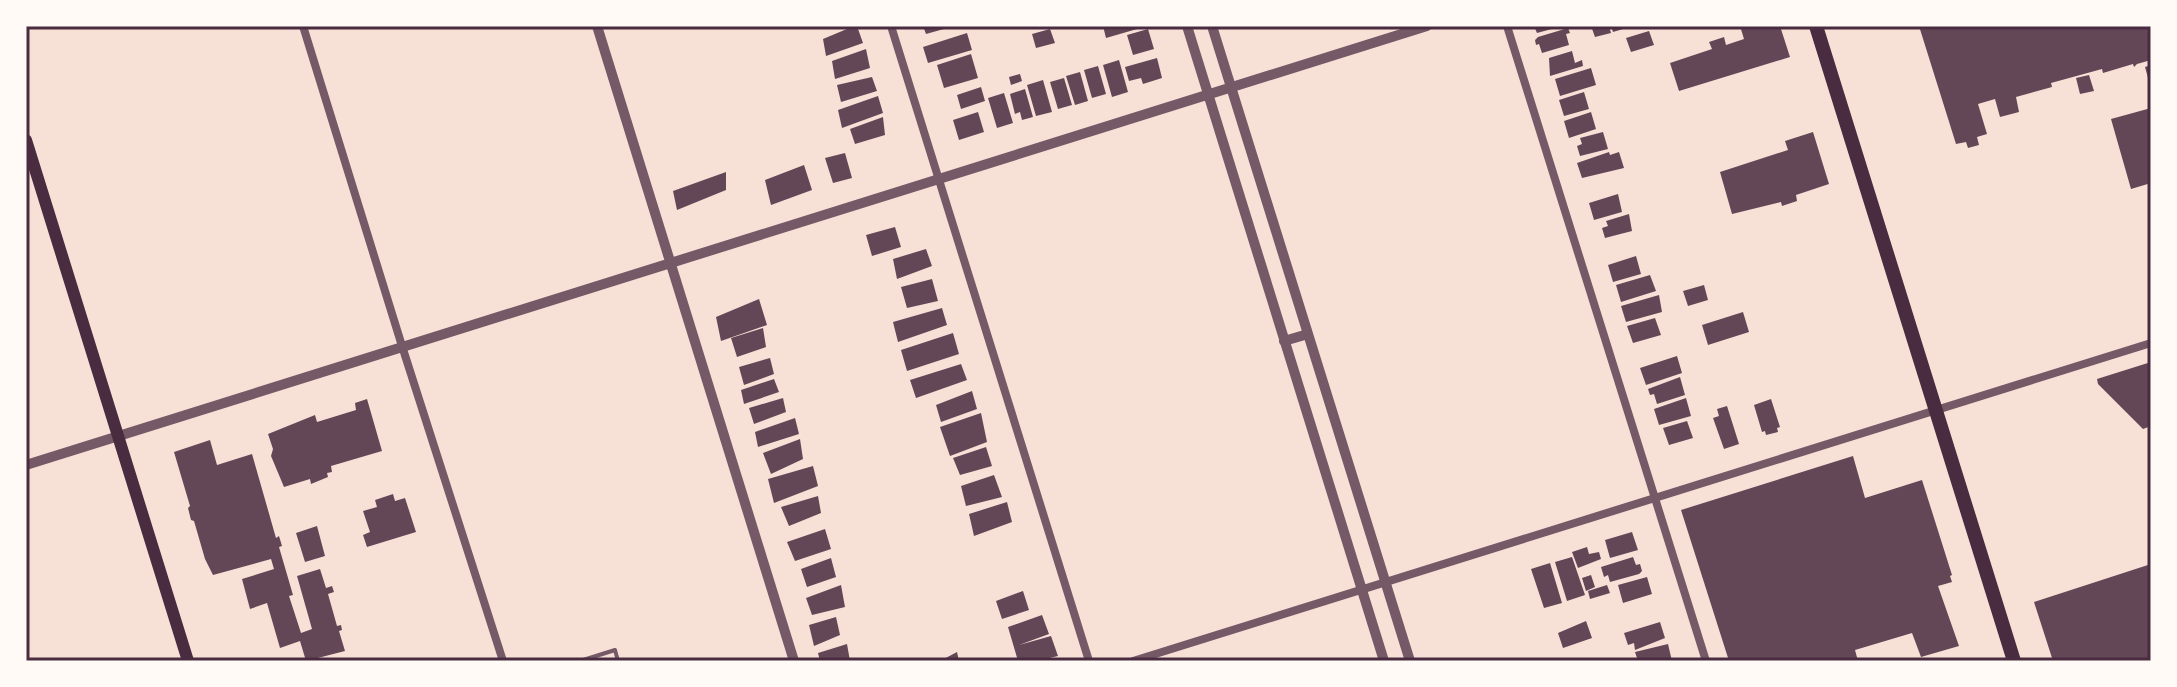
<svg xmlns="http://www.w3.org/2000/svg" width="2177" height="687" viewBox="0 0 2177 687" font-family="Roboto,sans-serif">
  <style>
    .building { fill: #644757 }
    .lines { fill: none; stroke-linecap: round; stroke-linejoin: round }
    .service { stroke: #755966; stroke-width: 4 }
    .minor { stroke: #755966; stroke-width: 8 }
    .tertiary { stroke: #755966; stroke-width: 10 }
    .secondary { stroke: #4a2c40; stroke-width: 12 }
    .primary { stroke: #4a2c40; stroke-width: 14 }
    .neatline { fill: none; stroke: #4a2c40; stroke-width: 3 }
  </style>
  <rect width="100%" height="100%" fill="#f7e1d7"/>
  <path class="building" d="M854 26H857L863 43 826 56 823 39Z
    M923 26H951V27L926 34Z
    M1103 26H1143L1144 27 1106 38Z
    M1534 26H1559V27L1537 33Z
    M1591 26H1609L1611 33 1595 37Z
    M1611 26H1629L1630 27 1613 32Z
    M1740 26H1780L1790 57 1679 91 1670 63 1712 49 1709 42 1724 37 1726 45 1744 39Z
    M1919 26H2151V60L2137 64 2134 67 2133 64 2103 73 2102 69 2051 83 2052 87 2016 97 2019 112 2000 117 1995 99 1978 104 1987 134 1977 137 1979 145 1968 148 1966 142 1956 144Z
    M1568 28 1570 33 1566 34 1569 45 1542 53 1539 44 1536 45 1535 40 1538 37Z
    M1050 29 1055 43 1036 48 1032 34Z
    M1148 29 1154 49 1133 55 1127 35Z
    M1649 31 1654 45 1631 52 1626 38Z
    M967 33 972 50 928 63 923 47Z
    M866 49 870 68 835 79 832 61Z
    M1572 51 1575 63 1582 60 1583 66 1550 76 1549 58Z
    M971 54 978 78 944 88 937 65Z
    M1157 58 1162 78 1143 84 1141 78 1129 81 1125 67Z
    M1119 60 1128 92 1112 97 1103 65Z
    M2151 65V85H2150L2145 67Z
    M1098 66 1106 94 1092 98 1084 70Z
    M1591 68 1596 85 1560 96 1555 79Z
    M1080 72 1088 101 1075 105 1066 76Z
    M1020 74 1022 81 1011 85 1009 77Z
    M2089 75 2094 91 2080 94 2076 78Z
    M872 77 877 91 841 102 837 85Z
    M1064 78 1072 105 1058 109 1050 82Z
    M1043 80 1052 112 1036 116 1027 85Z
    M981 87 985 101 961 109 957 95Z
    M1025 89 1033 117 1022 120 1020 112 1015 114 1010 94Z
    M1584 92 1589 109 1564 116 1559 100Z
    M1004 93 1013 123 997 128 988 98Z
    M878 96 883 113 842 128 838 110Z
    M2151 108V183L2131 189 2111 119Z
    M978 112 984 132 959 140 953 120Z
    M1591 112 1596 129 1569 138 1564 121Z
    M883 117 885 135 855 144 850 129Z
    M1603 132 1608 149 1580 156 1577 146 1582 144 1580 138Z
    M1813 132 1829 184 1796 195 1797 201 1782 206 1781 202 1732 214 1720 172 1788 150 1785 141Z
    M1609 152 1610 155 1619 152 1624 168 1582 178 1577 163Z
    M845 153 852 178 833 183 825 158Z
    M804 165 812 190 771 205 765 180Z
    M726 172V190L677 210 673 191Z
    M1618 194 1622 212 1594 220 1589 203Z
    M1629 214 1632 231 1605 238 1602 228 1608 226 1606 221Z
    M895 227 901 247 872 256 866 235Z
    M926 249 932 266 897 279 893 259Z
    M1636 256 1641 274 1613 282 1608 265Z
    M1650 275 1656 291 1621 302 1616 285Z
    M932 279 938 301 907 308 901 287Z
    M1704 285 1708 300 1688 306 1683 291Z
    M1659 295 1662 312 1626 322 1621 306Z
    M759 299 767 325 721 341 716 317Z
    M942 308 947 325 898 342 893 322Z
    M1743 312 1749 332 1708 345 1702 325Z
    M1655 318 1661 335 1633 343 1627 326Z
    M763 328 766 347 737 357 731 338Z
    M953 333 959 354 907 371 901 350Z
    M1677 356 1682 373 1646 385 1640 368Z
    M770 358 774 374 744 385 739 367Z
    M2151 362V426L2143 429 2098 384 2097 379Z
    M961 364 967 380 916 398 910 380Z
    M1680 377 1685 395 1657 404 1654 394 1650 395 1648 389Z
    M774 379 779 392 744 404 741 390Z
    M972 391 977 409 941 422 936 405Z
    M783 398 786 412 754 424 749 408Z
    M1686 398 1691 416 1659 425 1654 409Z
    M367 399 382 451 331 466 332 472 327 473 328 477 311 484 310 479 284 487 271 456 273 449 268 434 315 415 317 422 356 410 355 403Z
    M1771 399 1780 427 1777 428 1778 432 1766 435 1765 431 1762 432 1754 405Z
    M1727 406 1739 444 1724 449 1713 418 1719 416 1717 409Z
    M981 413 987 442 950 456 940 427Z
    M795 418 799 434 758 447 755 432Z
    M1687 421 1693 438 1669 445 1663 428Z
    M800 439 803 459 771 474 763 453Z
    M210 440 217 465 252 454 276 538 279 536 282 546 279 547 293 595 289 596 301 633 312 629 297 576 320 569 326 588 332 586 334 592 328 594 337 626 341 625 342 630 339 631 345 651 306 661 300 641 280 648 267 603 250 609 242 579 274 569 271 559 213 575 205 559 194 521 191 520 188 508 190 506 174 452Z
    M986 447 992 466 960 475 953 458Z
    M1853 456 1865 498 1922 480 1952 575 1950 576 1952 582 1938 586 1959 646 1921 657 1912 633 1855 650 1858 661H1729L1681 510Z
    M813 466 818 486 774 503 768 479Z
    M994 475 1002 497 966 506 961 486Z
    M393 494 395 501 405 498 416 532 367 547 363 535 370 532 363 511 377 507 375 500Z
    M818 496 821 513 789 526 781 507Z
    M1007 502 1012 522 974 536 969 514Z
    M317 526 325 556 305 562 296 533Z
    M825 529 831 549 795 561 787 542Z
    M1632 532 1638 550 1610 558 1605 540Z
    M1587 547 1589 554 1599 552 1601 559 1578 568 1572 552Z
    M1572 557 1584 592 1580 593 1584 592 1585 595 1567 601 1555 562Z
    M1633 557 1636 565 1640 564 1642 571 1639 574 1610 582 1608 575 1604 577 1601 567Z
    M831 558 836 577 807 587 801 569Z
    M1550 563 1562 603 1544 608 1531 569Z
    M2151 564V661H2053L2034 602Z
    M1591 575 1595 587 1586 591 1582 578Z
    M1647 577 1652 594 1623 603 1618 585Z
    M841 585 845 607 812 615 806 598Z
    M1607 585 1610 593 1590 599 1588 591Z
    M1023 591 1029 610 1002 619 996 601Z
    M1042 615 1049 634 1019 645 1051 636 1058 656 1037 661H1018L1008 627Z
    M836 617 840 635 814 646 809 625Z
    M1586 621 1592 638 1563 648 1558 633Z
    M1660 622 1665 638 1635 650 1634 643 1628 645 1624 633Z
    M847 644 850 661H820L818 653Z
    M1668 644 1672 661H1638L1635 652Z
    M957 652 959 661H940Z"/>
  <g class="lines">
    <path class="service" d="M580 661 615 650 618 661"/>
    <path class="minor" d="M303 26 402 346 503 661
      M891 26 1089 661
      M1507 26 1706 661
      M1133 661 2151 343"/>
    <path class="tertiary" d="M597 26 794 661
      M1187 26 1384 661
      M1212 26 1410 661
      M1284 341 1308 334
      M26 465 1427 26"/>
    <path class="secondary" d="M26 140 188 661"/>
    <path class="primary" d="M1816 26 2014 661"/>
  </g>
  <rect width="2177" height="687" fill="none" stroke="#fffaf5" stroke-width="56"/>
  <rect x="28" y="28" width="2121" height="631" class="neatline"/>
</svg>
